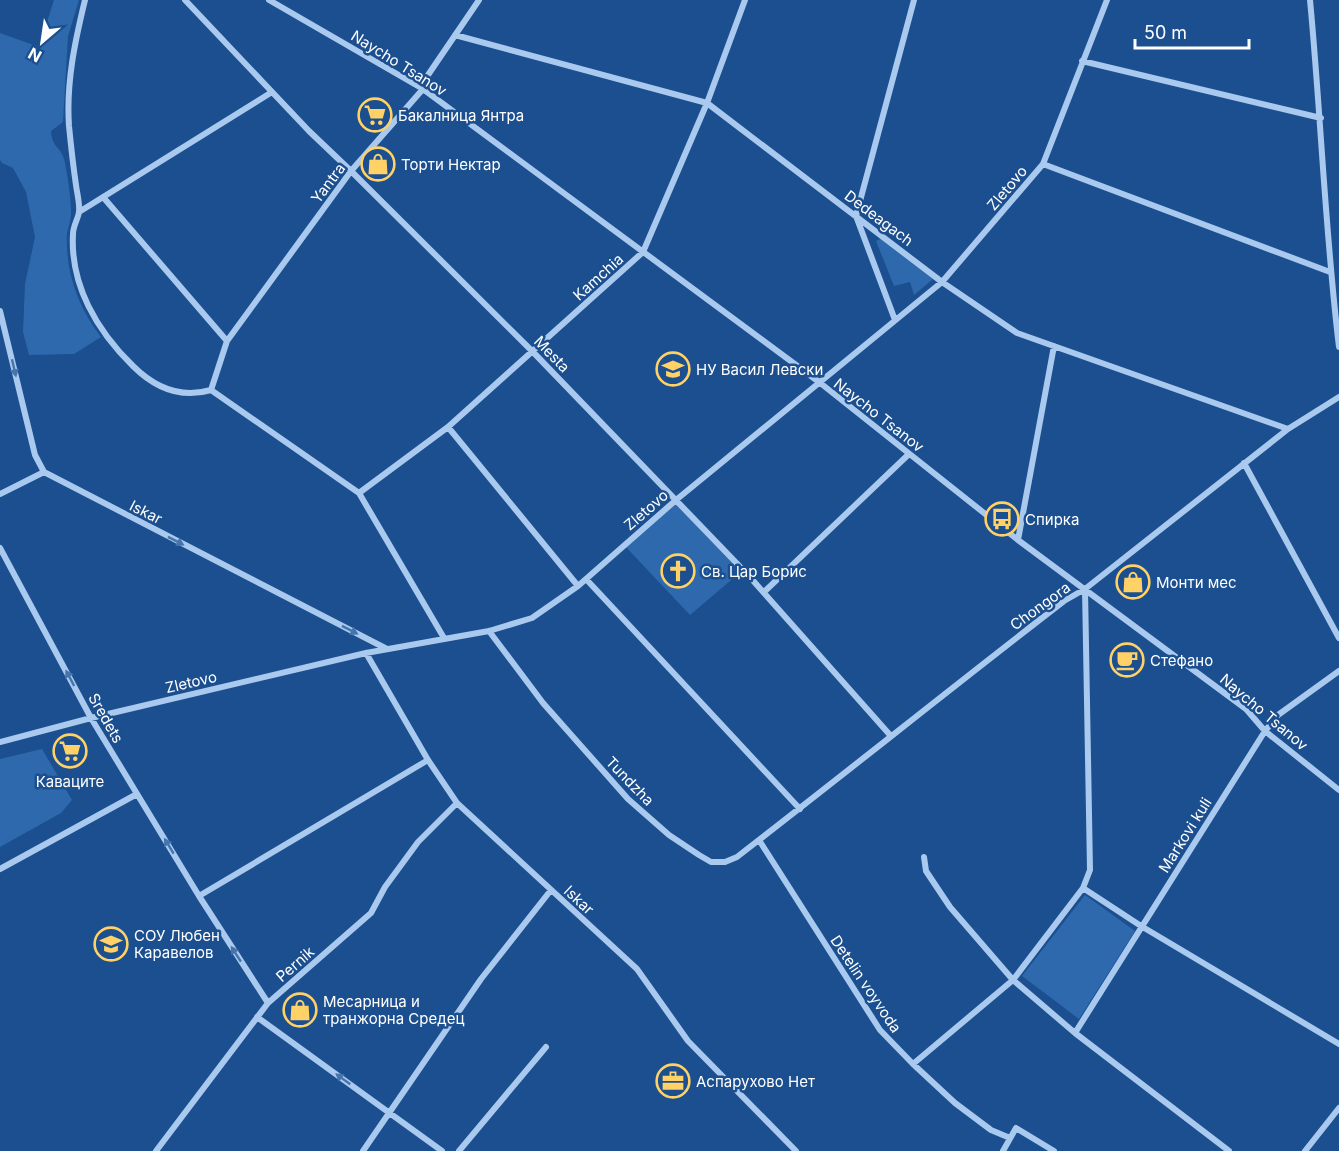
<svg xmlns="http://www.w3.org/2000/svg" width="1339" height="1151" viewBox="0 0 1339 1151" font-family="Inter,sans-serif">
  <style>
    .green { fill: #2e69ad }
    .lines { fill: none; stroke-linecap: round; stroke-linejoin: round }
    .minor { stroke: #a9c9ee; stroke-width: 6 }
    .oneway { fill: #4674ac }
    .labels { text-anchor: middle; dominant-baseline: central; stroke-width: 5; stroke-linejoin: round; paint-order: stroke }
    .street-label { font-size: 15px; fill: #fff; stroke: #1b4f8f }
    .poi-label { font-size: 15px; fill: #fff; stroke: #1b4f8f; text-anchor: start }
  </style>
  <rect width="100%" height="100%" fill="#1b4f8f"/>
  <path class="green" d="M54 0H79L68 36 63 122 51 131C52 148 61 147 64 159 67 170 72 204 71 215 71 221 68 227 67 233 65 272 78 307 101 337L74 354 29 355 23 332 25 284 35 237 26 192 13 168 2 163 0 160V33L39 47Z
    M882 238 933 279 914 295 910 282 894 286 876 241Z
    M676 500 743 570 690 615 624 545Z
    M42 749 72 800 61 813 0 847V759Z
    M1085 895 1135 931 1079 1019 1022 976Z"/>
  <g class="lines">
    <path class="minor" d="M85 0C75 41 66 83 69 126 71 146 73 165 76 185 77 193 80 204 79 212 78 219 73 226 73 234 70 285 97 331 133 366 155 388 180 399 211 390
      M185 0 309 131 351 171 533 352 749 576 890 735
      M269 0 423 89 819 382 1018 540 1246 709 1265 731 1339 790
      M1310 0C1321 116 1325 232 1339 347
      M455 35 707 103 942 282 1017 333 1288 429
      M1082 61 1321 118
      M1043 164 1330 272
      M103 197 227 341
      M79 212 272 92
      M0 311 35 455 44 472 387 649
      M895 320 856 216 914 0
      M211 390 227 341 351 171 423 89 428 75 479 0
      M211 390 359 493 444 638
      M448 427 578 586
      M1244 463 1339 638
      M359 493 448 427 643 252 707 103 745 0
      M0 494 44 472
      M1018 540 1054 346
      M0 548 91 718 199 896 268 1003
      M586 579 800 809
      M764 592 909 454
      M489 631 543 703 628 799 669 835 699 855 711 862H725L737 857C847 772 955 685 1064 601L1085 589 1288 429 1339 397
      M366 653 428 760 457 803 637 969 688 1041 796 1151
      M0 742 91 718 366 653 489 631 532 618 578 586 676 500 942 282 1043 164 1107 0
      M759 840 880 1030 913 1064 955 1103 991 1130 1010 1138
      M924 857 926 871 950 907 1013 980 1075 1033 1229 1151
      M0 869 137 794
      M1083 888 1141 926 1339 1044
      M199 896 428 760
      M257 1017 442 1151
      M1075 1033 1265 731 1278 715 1339 671
      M913 1064 1013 980 1083 888 1090 870 1085 589
      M156 1151 268 1003 371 913 385 887 418 842 457 803
      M363 1151 481 979 551 890
      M459 1151 546 1047
      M1003 1151 1016 1128 1054 1151
      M1305 1151 1339 1108"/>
  </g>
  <defs><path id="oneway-solid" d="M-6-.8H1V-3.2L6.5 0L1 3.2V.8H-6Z" transform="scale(1.5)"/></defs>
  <g class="oneway">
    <use href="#oneway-solid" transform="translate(14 368) rotate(77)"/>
    <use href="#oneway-solid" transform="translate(176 541) rotate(27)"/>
    <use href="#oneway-solid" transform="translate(350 630) rotate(27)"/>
    <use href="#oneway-solid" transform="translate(70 678) rotate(-118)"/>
    <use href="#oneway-solid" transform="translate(169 846) rotate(-121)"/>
    <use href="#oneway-solid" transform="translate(236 954) rotate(-123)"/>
    <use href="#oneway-solid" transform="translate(343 1079) rotate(-144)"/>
  </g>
  <defs>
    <g id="supermarket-ring" transform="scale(1.725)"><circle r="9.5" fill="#1b4f8f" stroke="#ffd166" stroke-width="1.5"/><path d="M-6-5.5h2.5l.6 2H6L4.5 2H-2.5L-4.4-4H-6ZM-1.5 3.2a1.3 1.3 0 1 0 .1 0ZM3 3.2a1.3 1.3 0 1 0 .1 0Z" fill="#ffd166"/></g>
    <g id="shop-ring" transform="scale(1.725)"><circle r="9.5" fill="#1b4f8f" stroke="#ffd166" stroke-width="1.5"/><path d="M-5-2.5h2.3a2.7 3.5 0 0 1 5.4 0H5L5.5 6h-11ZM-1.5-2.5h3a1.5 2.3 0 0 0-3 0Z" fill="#ffd166"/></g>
    <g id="school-ring" transform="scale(1.725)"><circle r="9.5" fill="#1b4f8f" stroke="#ffd166" stroke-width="1.5"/><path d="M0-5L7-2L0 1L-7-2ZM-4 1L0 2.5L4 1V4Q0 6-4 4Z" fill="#ffd166"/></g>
    <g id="bus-ring" transform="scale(1.725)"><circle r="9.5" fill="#1b4f8f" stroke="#ffd166" stroke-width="1.5"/><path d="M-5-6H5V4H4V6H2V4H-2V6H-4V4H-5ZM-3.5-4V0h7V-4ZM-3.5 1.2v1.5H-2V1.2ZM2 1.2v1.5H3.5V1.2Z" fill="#ffd166"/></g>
    <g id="church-ring" transform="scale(1.725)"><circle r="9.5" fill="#1b4f8f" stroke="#ffd166" stroke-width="1.5"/><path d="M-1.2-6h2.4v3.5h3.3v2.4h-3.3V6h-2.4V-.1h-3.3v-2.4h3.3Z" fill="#ffd166"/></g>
    <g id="cafe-ring" transform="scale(1.725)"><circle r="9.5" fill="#1b4f8f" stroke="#ffd166" stroke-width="1.5"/><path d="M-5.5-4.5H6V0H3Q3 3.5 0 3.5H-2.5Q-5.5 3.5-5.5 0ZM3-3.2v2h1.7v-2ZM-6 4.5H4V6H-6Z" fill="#ffd166"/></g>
    <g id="office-ring" transform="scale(1.725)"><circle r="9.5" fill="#1b4f8f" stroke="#ffd166" stroke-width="1.5"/><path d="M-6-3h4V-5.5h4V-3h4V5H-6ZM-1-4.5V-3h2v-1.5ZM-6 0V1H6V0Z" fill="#ffd166"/></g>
  </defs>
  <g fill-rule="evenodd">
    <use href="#supermarket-ring" x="375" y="115"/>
    <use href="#shop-ring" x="378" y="164"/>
    <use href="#school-ring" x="673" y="369"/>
    <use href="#bus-ring" x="1002" y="519"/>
    <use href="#church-ring" x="678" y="571"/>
    <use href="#shop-ring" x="1133" y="582"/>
    <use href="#cafe-ring" x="1127" y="660"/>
    <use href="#supermarket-ring" x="70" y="751"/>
    <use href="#school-ring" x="111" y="944"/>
    <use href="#shop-ring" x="300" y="1010"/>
    <use href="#office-ring" x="673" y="1081"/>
  </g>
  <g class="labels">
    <g class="street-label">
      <text transform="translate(399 63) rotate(32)">Naycho Tsanov</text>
      <text transform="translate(328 183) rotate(-53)">Yantra</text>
      <text transform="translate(1007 188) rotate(-50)">Zletovo</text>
      <text transform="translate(879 218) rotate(37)">Dedeagach</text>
      <text transform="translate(598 277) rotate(-42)">Kamchia</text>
      <text transform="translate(552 354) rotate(46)">Mesta</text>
      <text transform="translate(879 415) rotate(38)">Naycho Tsanov</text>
      <text transform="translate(646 510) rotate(-41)">Zletovo</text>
      <text transform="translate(146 512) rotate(27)">Iskar</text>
      <text transform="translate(1040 606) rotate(-36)">Chongora</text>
      <text transform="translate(191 682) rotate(-13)">Zletovo</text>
      <text transform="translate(1264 712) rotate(40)">Naycho Tsanov</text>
      <text transform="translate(106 718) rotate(60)">Sredets</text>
      <text transform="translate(630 781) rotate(46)">Tundzha</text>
      <text transform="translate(1185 835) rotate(-58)">Markovi kuli</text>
      <text transform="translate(579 900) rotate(43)">Iskar</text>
      <text transform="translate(295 964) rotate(-41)">Pernik</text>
      <text transform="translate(866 984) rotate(56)">Detelin voyvoda</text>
    </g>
    <g class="poi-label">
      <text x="398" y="115">Бакалница Янтра</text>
      <text x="401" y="164">Торти Нектар</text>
      <text x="696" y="369">НУ Васил Левски</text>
      <text x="1025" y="519">Спирка</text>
      <text x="701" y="571">Св. Цар Борис</text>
      <text x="1156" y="582">Монти мес</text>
      <text x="1150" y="660">Стефано</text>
      <text x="70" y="781" text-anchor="middle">Каваците</text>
      <text x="134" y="935">СОУ Любен<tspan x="134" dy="17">Каравелов</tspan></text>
      <text x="323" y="1001">Месарница и<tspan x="323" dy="17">транжорна Средец</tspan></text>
      <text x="696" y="1081">Аспарухово Нет</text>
    </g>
  </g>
  <g transform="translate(42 42) rotate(209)" stroke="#1b4f8f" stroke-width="4.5" paint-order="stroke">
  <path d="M0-4.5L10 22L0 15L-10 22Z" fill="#ffffff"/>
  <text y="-9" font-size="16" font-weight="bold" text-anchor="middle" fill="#ffffff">N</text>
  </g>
  <path d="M1135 39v9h114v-9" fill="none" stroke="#ffffff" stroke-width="3"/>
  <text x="1144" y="39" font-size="18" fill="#ffffff" stroke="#1b4f8f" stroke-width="4.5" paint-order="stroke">50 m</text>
</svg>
